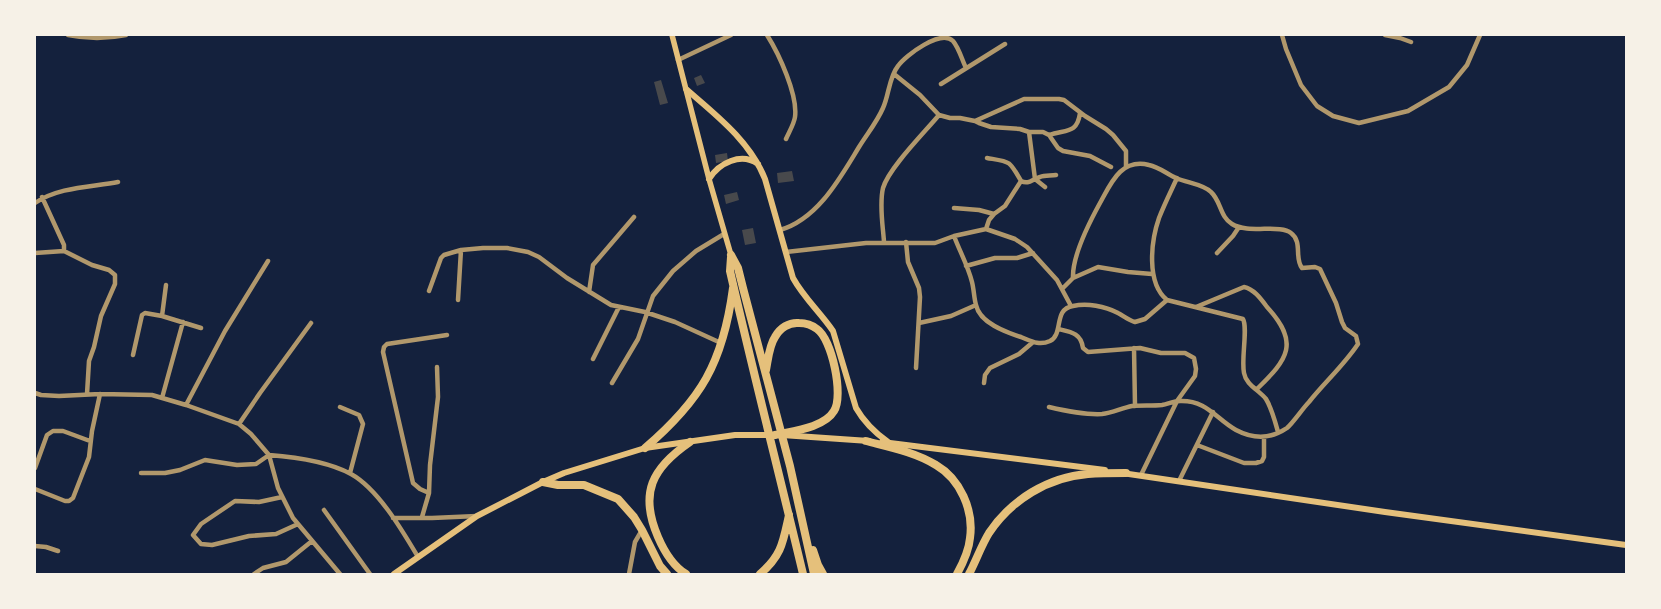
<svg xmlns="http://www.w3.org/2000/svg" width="1661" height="609" viewBox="0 0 1661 609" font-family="'PT Sans',sans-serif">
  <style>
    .building { fill: #48494c }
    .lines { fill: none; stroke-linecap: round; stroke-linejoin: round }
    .minor { stroke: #b1986c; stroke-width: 4.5 }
    .secondary { stroke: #e5c07b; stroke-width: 5.5 }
    .primary { stroke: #e5c07b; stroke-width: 6 }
    .motorway { stroke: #e5c07b; stroke-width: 8 }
  </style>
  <rect width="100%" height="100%" fill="#14213d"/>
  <path class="building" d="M701 75 705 83 697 86 694 78Z
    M661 80 668 103 660 105 654 82Z
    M727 153 728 161 716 163 715 155Z
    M792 171 794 181 778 183 777 173Z
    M737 192 739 200 726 204 724 195Z
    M753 228 756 243 745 245 742 230Z"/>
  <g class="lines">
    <path class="minor" d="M68 35C88 39 106 39 126 35
      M767 35C779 54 798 95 795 117 794 124 789 132 786 139
      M1282 35 1286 49 1301 85 1317 106 1333 116 1359 123 1408 111 1449 87 1467 65 1480 35
      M1385 35 1400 38 1411 42
      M678 60 731 35
      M894 74 920 95 939 115 950 118H960L975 121 1024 99H1059L1064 100 1085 116 1106 129 1113 135 1126 151V166
      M941 84 1005 44
      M975 121 979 123 991 127 1020 129 1029 132H1043L1049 135 1058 148 1063 151 1090 156 1111 167
      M1029 132 1035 179 1045 187
      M1049 135C1065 129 1077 135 1080 113
      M987 158C1011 162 1009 160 1021 181 1029 185 1032 179 1040 177 1045 175 1051 176 1056 175
      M1177 178C1171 191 1164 205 1159 218 1151 241 1146 283 1167 300L1243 319C1248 328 1241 359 1244 373 1246 385 1259 390 1266 399 1272 409 1275 421 1278 432
      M42 197 64 245V251
      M35 203C58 187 91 187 118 182
      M954 208 979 210 994 214
      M986 229 989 220 994 214 1005 206 1021 181
      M780 230C818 219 840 178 859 147 867 134 877 122 883 108 889 95 889 77 898 66 906 55 941 29 953 41 959 48 962 60 966 68
      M954 236C960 252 968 266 972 282 974 290 974 298 976 305 980 323 1005 332 1021 337 1031 341 1039 346 1050 341 1064 334 1053 309 1073 306 1087 303 1105 306 1118 313 1124 316 1128 320 1135 322L1145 319 1167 300
      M884 242C883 226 879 205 883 188 889 168 924 133 939 115
      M906 242 908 262 919 288 920 297 916 368
      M786 252 866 243H935L954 236 986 229 1015 239 1027 247 1057 280 1071 306
      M35 253 64 251 92 265 109 270 115 275V284L101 316 94 347 89 361 87 394
      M1217 253 1233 236 1239 227
      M966 266 995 258H1017L1033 253
      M1062 289 1073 278 1098 267 1128 272 1152 274
      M429 291 441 258 444 255 461 250 483 248H507L528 252 539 257 567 278 611 305 645 312 675 322 721 343
      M589 292 593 265 634 217
      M458 300 461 250
      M1196 307 1244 287C1254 289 1261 299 1267 307 1300 343 1288 359 1257 389
      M162 316 166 285
      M919 323 951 316 976 305
      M1058 329C1071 332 1081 333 1083 348L1088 352 1140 348 1161 353H1185L1194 358 1196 369 1195 376 1177 401 1141 475
      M1134 348 1135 406
      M133 355 142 315 145 313 162 316 201 328
      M593 359 619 307
      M612 383 638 339 653 296 673 271 696 251 724 234
      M984 383 985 375 990 368 1019 354 1032 343
      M35 393 41 395 59 396 100 394 152 395 186 405 239 424 251 434 269 455 278 488 293 518 340 574
      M162 398 183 322
      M186 405 225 331 268 261
      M340 407 359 415 363 424 350 473
      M1049 407C1066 411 1085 415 1102 414 1112 413 1122 408 1132 406 1141 405 1152 406 1162 405 1168 404 1174 401 1180 401 1207 400 1216 419 1236 430 1253 439 1271 439 1287 428 1293 423 1303 408 1309 402 1325 382 1344 365 1358 344L1356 336 1345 328 1342 322 1336 303 1320 269 1315 267 1302 268C1294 258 1303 242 1291 233 1280 224 1248 234 1232 224 1220 217 1221 201 1211 192 1203 184 1187 183 1176 178 1167 174 1159 167 1149 165 1121 158 1111 183 1100 203 1089 223 1072 256 1073 278
      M239 424 260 393 311 323
      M1197 445 1244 463H1256L1262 461 1264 457V437
      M35 468 47 435 53 431H63L90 441
      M141 473H165L180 470 205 460 237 465 256 464 269 455C295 457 327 461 351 474 378 489 402 530 418 557
      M1179 481 1213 412
      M35 489 65 501H69L73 498 89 457 92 431 100 394
      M429 493 420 489 413 483 383 352 384 347 387 344 447 335
      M282 497 259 502 235 501 201 524 193 535 201 544 212 545 249 536 276 534 298 524
      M324 510 370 574
      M422 517 429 493 430 465 438 397 437 367
      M393 518H432L477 516
      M35 546 46 547 58 551
      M254 574 263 568 286 562 312 541
      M629 574 635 542 642 530"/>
    <path class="secondary" d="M672 35 709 179 731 255"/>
    <path class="primary" d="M686 89C716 115 750 141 765 179L793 278C804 298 820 312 833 331L856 408C864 422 874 432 888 442
      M709 179C719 163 741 152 758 164
      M782 435 869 441
      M882 442 1105 470
      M1122 473 1385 512 1626 545
      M394 574 477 516 543 482 564 473 645 448 735 435H772"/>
    <path class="motorway" d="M731 255 738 268 743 288 790 466 814 574
      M731 257 730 271C753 372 779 473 803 574
      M766 370C768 360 769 346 775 337 780 328 789 322 799 323 806 323 812 325 817 329 832 339 844 396 834 411 824 428 792 431 775 435
      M866 441C889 447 915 452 936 465 960 479 974 510 970 538 969 550 963 563 957 574
      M645 448C701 400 723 363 733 288
      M543 482 558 485H584L618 499 634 517 642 530 660 566 667 574
      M813 550 818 565 823 574
      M686 574C673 566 664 551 658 537 639 493 652 468 690 442
      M760 574C782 555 783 542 789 515
      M969 574C976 561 981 546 989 533 1011 500 1048 477 1088 474 1100 473 1113 473 1126 473"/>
  </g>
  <rect width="1661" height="609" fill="none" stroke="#f6f1e7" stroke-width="72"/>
</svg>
